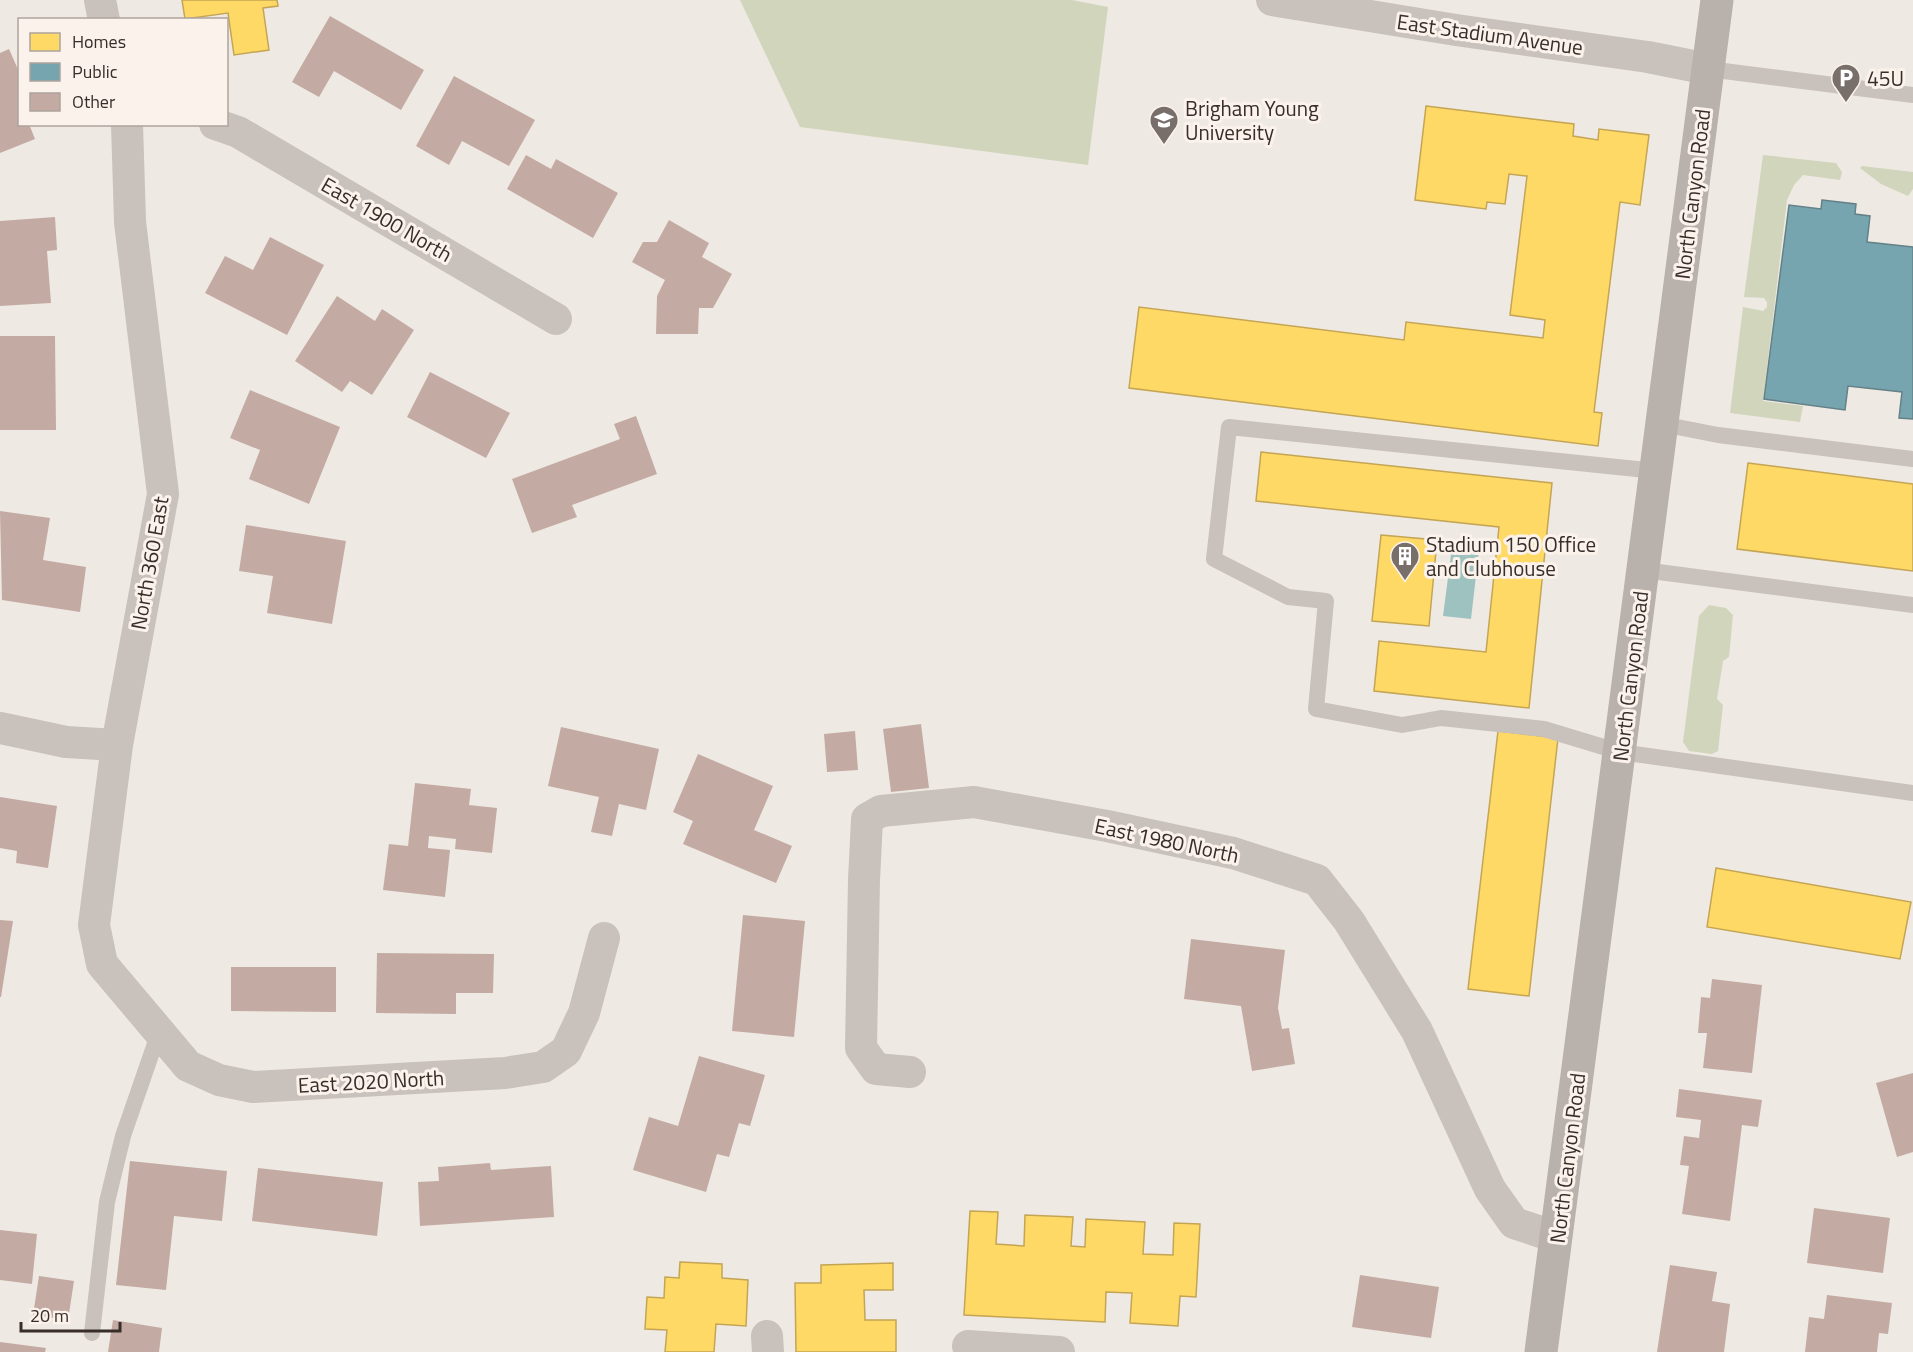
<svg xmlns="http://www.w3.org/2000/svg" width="1913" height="1352" viewBox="0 0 1913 1352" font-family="'Titillium Web',sans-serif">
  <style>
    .green { fill: #d1d5bc }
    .water { fill: #9ec2c0 }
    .homes { fill: #ffd966; stroke: #c4a554; stroke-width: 1.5 }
    .public { fill: #76a5af; stroke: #648187; stroke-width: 1.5 }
    .building { fill: #c3aba4 }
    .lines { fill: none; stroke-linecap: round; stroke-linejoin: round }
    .service { stroke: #c8c1bc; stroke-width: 16 }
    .minor { stroke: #c8c1bc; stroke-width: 32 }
    .secondary { stroke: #b9b1ac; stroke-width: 33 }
    .labels { text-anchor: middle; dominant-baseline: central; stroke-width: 6; stroke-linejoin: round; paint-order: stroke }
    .street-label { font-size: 21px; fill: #392d29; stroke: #fbf3eb }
    .poi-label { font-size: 21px; fill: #392d29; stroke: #fbf3eb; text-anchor: start }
  </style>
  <rect width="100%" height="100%" fill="#efe9e3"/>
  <path class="green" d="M740 0H1072L1108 7 1088 165 800 127Z
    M1763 155 1836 163 1842 172 1840 180 1803 175 1794 185 1787 200 1763 401 1803 406 1800 422 1730 413 1743 307 1763 311 1767 307V302L1764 298 1744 297Z
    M1862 166 1913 172V189L1908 196 1881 184 1860 168Z
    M1709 605 1726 608 1733 615 1729 657 1723 661 1717 699 1723 705 1718 751 1712 754 1689 751 1683 742 1699 616Z"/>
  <path class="water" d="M1452 547 1479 550 1471 619 1443 616Z"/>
  <path class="homes" d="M182 0H277L278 6 263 8 269 50 234 55 228 13 185 19Z
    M1426 106 1574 124 1573 136 1598 140 1599 129 1649 135 1640 205 1620 202 1594 412 1602 413 1598 446 1129 388 1139 307 1404 340 1406 322 1543 338 1545 320 1510 315 1527 176 1509 174 1505 204 1487 202 1486 209 1415 200Z
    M1261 452 1552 483 1529 708 1374 691 1379 641 1486 652 1499 527 1256 501Z
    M1748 463 1913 484V571L1737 549Z
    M1381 535 1437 540 1429 626 1372 621Z
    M1498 731 1558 738 1529 996 1468 989Z
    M1716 868 1911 902 1900 959 1707 927Z
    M970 1211 998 1212 996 1244 1024 1246 1025 1215 1073 1217 1071 1246 1085 1247 1086 1219 1145 1222 1143 1254 1173 1255 1174 1223 1200 1224 1196 1297 1180 1296 1178 1326 1130 1323 1132 1293 1106 1292 1105 1322 964 1315Z
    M680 1262 722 1264V1278L748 1280 746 1326 716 1324 714 1352H665L667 1330 645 1329 647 1297 664 1298 665 1277 679 1278Z
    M893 1263V1290H864L865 1320H896V1352H796L795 1283H821V1265Z"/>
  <path class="public" d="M1822 200 1856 204 1855 214 1870 216 1867 242 1913 247V419L1899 418 1902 392 1848 386 1845 410 1764 399 1789 205 1821 209Z"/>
  <path class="building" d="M330 16 424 70 401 110 334 71 319 97 292 82Z
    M9 49 20 74V124H29L35 139 0 153V53Z
    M454 76 535 120 509 166 462 141 449 165 416 146Z
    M526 155 551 169 556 159 618 193 593 238 507 189Z
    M55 217 57 250 47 251 51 303 0 306V221Z
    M669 220 709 243 702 257 732 274 713 308H699L698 334H656L657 296 665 280 632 262 643 242H657Z
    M270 237 324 265 287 335 205 293 225 256 253 270Z
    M337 296 375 321 382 309 414 330 372 395 350 381 342 392 295 361Z
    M0 336H55L56 430H0Z
    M430 372 510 413 486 458 407 417Z
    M250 390 340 427 309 504 249 479 260 450 230 438Z
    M636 416 657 474 572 505 577 517 532 533 512 479 620 439 614 424Z
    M0 511 50 518 43 560 86 567 80 612 2 600Z
    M246 525 346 541 332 624 267 613 273 576 239 571Z
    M921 724 929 788 891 792 883 729Z
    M561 727 659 749 646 810 619 804 612 836 591 832 599 797 548 786Z
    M855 731 858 770 827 772 824 734Z
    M698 754 773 786 754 830 792 846 776 883 683 844 693 821 673 812Z
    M415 783 471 789 469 805 497 808 492 853 455 849 456 839 429 836 428 848 450 850 445 897 383 890 389 844 408 846Z
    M0 797 57 806 48 868 16 863 17 851 0 848Z
    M743 915 805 921 794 1037 732 1031Z
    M0 920 13 921 1 997H0Z
    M1191 939 1285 950 1278 1008 1282 1029 1289 1028 1295 1064 1252 1071 1241 1006 1184 999Z
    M377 953 494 954 493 993H456V1014L376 1013Z
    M231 967H336V1012L231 1011Z
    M1712 979 1762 985 1752 1073 1703 1068 1707 1033H1698L1701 997 1710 998Z
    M699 1056 765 1075 750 1126 739 1123 729 1157 717 1154 706 1192 633 1170 649 1117 678 1126Z
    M1913 1073V1152L1897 1157 1876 1083Z
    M1679 1089 1762 1100 1758 1127 1742 1125 1730 1221 1682 1214 1689 1166 1680 1165 1684 1136 1699 1138 1701 1120 1676 1117Z
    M130 1161 227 1171 222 1221 174 1216 166 1290 116 1285Z
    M490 1163 491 1170 551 1166 554 1217 420 1226 418 1182 439 1181 438 1167Z
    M258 1168 383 1182 377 1236 252 1221Z
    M1814 1208 1890 1218 1883 1273 1807 1263Z
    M0 1230 37 1234 32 1284 0 1280Z
    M1670 1265 1717 1272 1712 1301 1730 1304 1724 1352H1657Z
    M1360 1275 1439 1287 1431 1338 1352 1327Z
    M39 1276 74 1281 68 1320 33 1315Z
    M1827 1295 1892 1303 1888 1334 1879 1333 1877 1352H1805L1809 1317 1824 1319Z
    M113 1320 162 1328 159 1352H108Z
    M0 1342 46 1348 45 1352H0Z"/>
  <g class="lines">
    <path class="service" d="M1708 69 1913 95
      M1662 424 1718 435 1913 459
      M1656 471 1229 427 1214 559 1288 597 1326 601 1316 709 1402 725 1441 718 1544 729 1620 752 1913 793
      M1643 570 1913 605
      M92 1333 107 1202 123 1136 159 1032"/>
    <path class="minor" d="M100 0 104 20
      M1272 0 1456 30 1648 57 1708 69
      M127 124 130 222 163 494 117 745 94 925 102 964 188 1066 219 1080 253 1087 505 1073 543 1067 566 1051 584 1013 604 938
      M215 124 238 132 556 319
      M0 728 66 742 117 745
      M910 1072 876 1069 861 1048 864 880 867 819 881 811 974 802 1107 826 1233 853 1317 880 1349 921 1417 1031 1490 1189 1514 1223 1556 1237
      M767 1336 768 1352
      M968 1346 1059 1352"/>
    <path class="secondary" d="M1541 1352 1717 0"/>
  </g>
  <defs>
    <g id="parking-pin" transform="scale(1.5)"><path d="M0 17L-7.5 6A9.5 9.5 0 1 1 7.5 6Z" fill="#796f6a" stroke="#fbf3eb"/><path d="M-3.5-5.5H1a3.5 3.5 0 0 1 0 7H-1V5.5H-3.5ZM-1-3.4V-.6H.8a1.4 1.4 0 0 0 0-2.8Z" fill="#fff"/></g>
    <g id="university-pin" transform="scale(1.5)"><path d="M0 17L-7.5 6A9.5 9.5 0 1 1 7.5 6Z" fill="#796f6a" stroke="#fbf3eb"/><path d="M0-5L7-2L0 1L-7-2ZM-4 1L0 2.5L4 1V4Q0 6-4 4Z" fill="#fff"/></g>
    <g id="building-pin" transform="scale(1.5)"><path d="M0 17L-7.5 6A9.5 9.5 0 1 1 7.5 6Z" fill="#796f6a" stroke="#fbf3eb"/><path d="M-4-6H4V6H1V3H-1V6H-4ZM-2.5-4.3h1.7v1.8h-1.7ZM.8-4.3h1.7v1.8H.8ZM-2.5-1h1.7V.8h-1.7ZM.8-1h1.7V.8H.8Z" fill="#fff"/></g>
  </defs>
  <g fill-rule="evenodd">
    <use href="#parking-pin" x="1846" y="78"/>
    <use href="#university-pin" x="1164" y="120"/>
    <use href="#building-pin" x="1405" y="556"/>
  </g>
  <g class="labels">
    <g class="street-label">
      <text transform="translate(1490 34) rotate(8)">East Stadium Avenue</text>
      <text transform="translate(1692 194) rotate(-83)">North Canyon Road</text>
      <text transform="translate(387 219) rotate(30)">East 1900 North</text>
      <text transform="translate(149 563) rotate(-80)">North 360 East</text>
      <text transform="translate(1630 676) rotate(-83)">North Canyon Road</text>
      <text transform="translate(1167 840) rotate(12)">East 1980 North</text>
      <text transform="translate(371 1081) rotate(-3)">East 2020 North</text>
      <text transform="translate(1567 1158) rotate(-83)">North Canyon Road</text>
    </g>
    <g class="poi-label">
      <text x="1867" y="78">45U</text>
      <text x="1185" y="108">Brigham Young<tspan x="1185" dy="24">University</tspan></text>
      <text x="1426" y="544">Stadium 150 Office<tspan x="1426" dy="24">and Clubhouse</tspan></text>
    </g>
  </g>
  <rect x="18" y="18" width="210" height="108" fill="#fbf3eb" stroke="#ada49d" stroke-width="1.5"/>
  <rect x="30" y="33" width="30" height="18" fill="#ffd966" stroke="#ada49d" stroke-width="1.5"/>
  <text x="72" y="48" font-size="18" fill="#392d29">Homes</text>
  <rect x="30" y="63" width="30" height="18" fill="#76a5af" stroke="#ada49d" stroke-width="1.5"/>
  <text x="72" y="78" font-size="18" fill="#392d29">Public</text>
  <rect x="30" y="93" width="30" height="18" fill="#c3aba4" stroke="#ada49d" stroke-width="1.5"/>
  <text x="72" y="108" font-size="18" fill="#392d29">Other</text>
  <path d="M21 1322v9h99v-9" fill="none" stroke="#392d29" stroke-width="3"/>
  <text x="30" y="1322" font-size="18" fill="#392d29" stroke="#fbf3eb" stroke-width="4.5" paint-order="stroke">20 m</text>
</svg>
